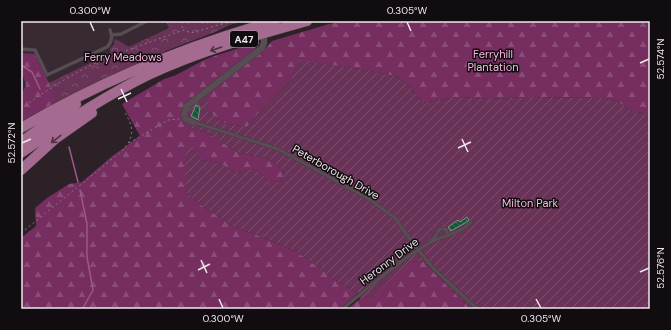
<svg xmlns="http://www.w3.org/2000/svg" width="671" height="330" viewBox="0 0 671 330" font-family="'DM Sans',sans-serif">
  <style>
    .built { fill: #392932 }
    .forest { fill: url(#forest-firs) }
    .park { fill: url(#park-crowns) }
    .garden { fill: url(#garden-furrows) }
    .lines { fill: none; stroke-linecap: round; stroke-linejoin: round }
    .stream { stroke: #a25688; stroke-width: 1.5 }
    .building { fill: url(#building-back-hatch); stroke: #839087 }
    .service-casing { stroke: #433c40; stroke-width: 4 }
    .minor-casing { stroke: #433c40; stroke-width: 7 }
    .trunk-casing { stroke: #433c40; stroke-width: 11 }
    .path { stroke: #847b80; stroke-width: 1; stroke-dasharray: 2 3; stroke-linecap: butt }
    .service { stroke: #594d54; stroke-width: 3 }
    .minor { stroke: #594d54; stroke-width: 6 }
    .trunk { stroke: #a56a90; stroke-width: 10 }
    .oneway { stroke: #4c3243 }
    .ticks { fill: none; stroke: #efe8ec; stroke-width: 1.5 }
    .labels { text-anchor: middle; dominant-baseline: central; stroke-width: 3; stroke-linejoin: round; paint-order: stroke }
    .shield { fill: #110c0f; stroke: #aca6aa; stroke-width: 1 }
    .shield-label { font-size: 10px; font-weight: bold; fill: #efe8ec }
    .park-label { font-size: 11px; fill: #f9b9e0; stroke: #110c0f }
    .street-label { font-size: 11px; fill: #efe8ec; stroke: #110c0f }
    .neatline { fill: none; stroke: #efe8ec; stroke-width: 1.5 }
    .ticks-label { font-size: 10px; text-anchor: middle; fill: #efe8ec }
  </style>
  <defs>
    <pattern id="forest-firs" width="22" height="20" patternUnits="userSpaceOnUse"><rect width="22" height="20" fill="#752e5f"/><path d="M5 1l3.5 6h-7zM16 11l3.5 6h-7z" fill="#894c76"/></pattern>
    <pattern id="park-crowns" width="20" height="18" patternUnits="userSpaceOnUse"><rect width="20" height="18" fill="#693357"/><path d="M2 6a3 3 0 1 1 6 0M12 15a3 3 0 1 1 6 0" fill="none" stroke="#7f516f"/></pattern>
    <pattern id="garden-furrows" width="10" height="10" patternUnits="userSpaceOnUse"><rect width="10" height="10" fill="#693357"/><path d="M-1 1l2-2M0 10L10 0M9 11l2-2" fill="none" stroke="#7f516f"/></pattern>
    <pattern id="building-back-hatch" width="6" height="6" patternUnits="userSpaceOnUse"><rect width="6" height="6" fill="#0f5b37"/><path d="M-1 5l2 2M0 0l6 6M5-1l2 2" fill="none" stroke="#327354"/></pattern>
  </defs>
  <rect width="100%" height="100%" fill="#2b2127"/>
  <path class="built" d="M21 21H166L169 27 129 47 114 45 112 53 49 83 21 104Z"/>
  <path class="forest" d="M166 21H244L229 25 215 32 170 49 121 72 21 126V95L26 85 23 76 21 75V53L35 54 49 83 111 53 110 49 114 45 115 39 129 47 169 28Z
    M346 21H650V122L644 113 634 112 616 101 600 98 527 97 490 99 457 97 422 103 411 88 399 77 360 69 299 61 290 81 266 104 247 127 223 123 208 111 188 109V128L204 131 239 153 270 159 284 172 281 182 267 180C256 168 254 166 237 173L219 163 201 160 185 192 201 205 234 227 257 235 297 252 337 281 358 293 341 309H21V238L36 226 35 208 47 198 69 184 82 182 111 157 140 136 122 104 164 79 174 76 204 60 217 55 249 45H254L256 50 260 53 265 49 272 41 329 24Z
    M410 261 424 262 451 290 468 306 466 309H347L360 299 374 296Z"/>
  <path class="park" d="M166 21H244L229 25 215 32 170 49 121 72 57 105 49 83 111 53 110 49 114 45 115 39 129 47 169 28Z"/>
  <path class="garden" d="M299 60 360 69 399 77 411 88 422 103 457 97 490 99 527 97 600 98 616 101 634 112 644 113 650 122V309H466L468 306 451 290 424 262 410 261 374 296 360 299 358 293 337 281 297 252 257 235 234 227 201 205 185 192V148L193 147 201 160 219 163 237 173C254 166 256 168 267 180L281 182 284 172 270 159 239 153 204 131 188 128V109L189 103 207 92 208 111 223 123 247 127 266 104 290 81Z"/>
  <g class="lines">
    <path class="stream" d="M21 65 32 72 40 89
      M69 147 78 182
      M80 190 87 224V257L93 290 83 308"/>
  </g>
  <path class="building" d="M196 105 200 107 198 120 191 116Z
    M467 217 469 220 465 223 451 231 448 227 458 220 460 222Z"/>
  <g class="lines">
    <g class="service-casing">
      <path id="service" d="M112 35 121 34 147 21
        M21 49 35 50 47 75 107 47C112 42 113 37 110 30
        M193 122 278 149 369 199 395 218 418 250 434 269 473 305 480 309
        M432 241 440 229H446L448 236
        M342 309C368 289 392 266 420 249 424 246 429 243 433 241 446 235 461 233 471 222"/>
    </g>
    <g class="minor-casing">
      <path id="minor" d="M193 122 186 119 184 115 187 106 262 48 264 43V33"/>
    </g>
    <g class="trunk-casing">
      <path id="trunk" d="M21 128C101 81 186 46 275 21
        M21 142 49 122 76 104
        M21 153C62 124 103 97 148 75 199 51 253 36 307 21
        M21 170 55 139 92 113"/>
    </g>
    <path class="path" d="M183 21 182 27 184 30
      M97 63 99 68
      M21 108C45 92 71 74 98 62 126 50 155 40 184 30L191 33 232 21
      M129 143 168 120 179 119
      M21 233 122 151C135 137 134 127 124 111"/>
    <use href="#service" class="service"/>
    <use href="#minor" class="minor"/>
    <use href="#trunk" class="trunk"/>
  </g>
  <defs><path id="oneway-shaft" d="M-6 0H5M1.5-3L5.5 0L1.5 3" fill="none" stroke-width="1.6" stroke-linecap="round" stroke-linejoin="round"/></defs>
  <g class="oneway">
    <use href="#oneway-shaft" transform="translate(216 49) rotate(161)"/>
    <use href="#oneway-shaft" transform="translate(56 139) rotate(142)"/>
  </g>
  <path class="ticks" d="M90 22 94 31M407 22 411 31M640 63 649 59M121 89 127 102M118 99 131 93M462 139 468 152M22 143 31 139M458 148 471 142M201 260 207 273M198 270 210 264M640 272 649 268M219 299 223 308M536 299 541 308"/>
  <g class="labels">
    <rect class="shield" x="230" y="31" width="28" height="16" rx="3"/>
    <g class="shield-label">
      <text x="244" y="39">A47</text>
    </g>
    <g class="park-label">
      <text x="493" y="54">Ferryhill<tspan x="493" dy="13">Plantation</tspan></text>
      <text x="123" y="57">Ferry Meadows</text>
      <text x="530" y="203">Milton Park</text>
    </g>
    <g class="street-label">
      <text transform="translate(336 172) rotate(30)">Peterborough Drive</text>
      <text transform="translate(389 261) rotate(-37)">Heronry Drive</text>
    </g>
  </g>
  <rect width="671" height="330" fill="none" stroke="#110c0f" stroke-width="44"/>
  <rect x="22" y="22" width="627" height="286" class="neatline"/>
  <g class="ticks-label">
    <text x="90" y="14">0.300°W</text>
    <text x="407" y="14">0.305°W</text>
    <text transform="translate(660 59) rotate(-90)" y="4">52.574°N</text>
    <text transform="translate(11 143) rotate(-90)" y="4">52.572°N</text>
    <text transform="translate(660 268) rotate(-90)" y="4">52.576°N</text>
    <text x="223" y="322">0.300°W</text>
    <text x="541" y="322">0.305°W</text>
  </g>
</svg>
